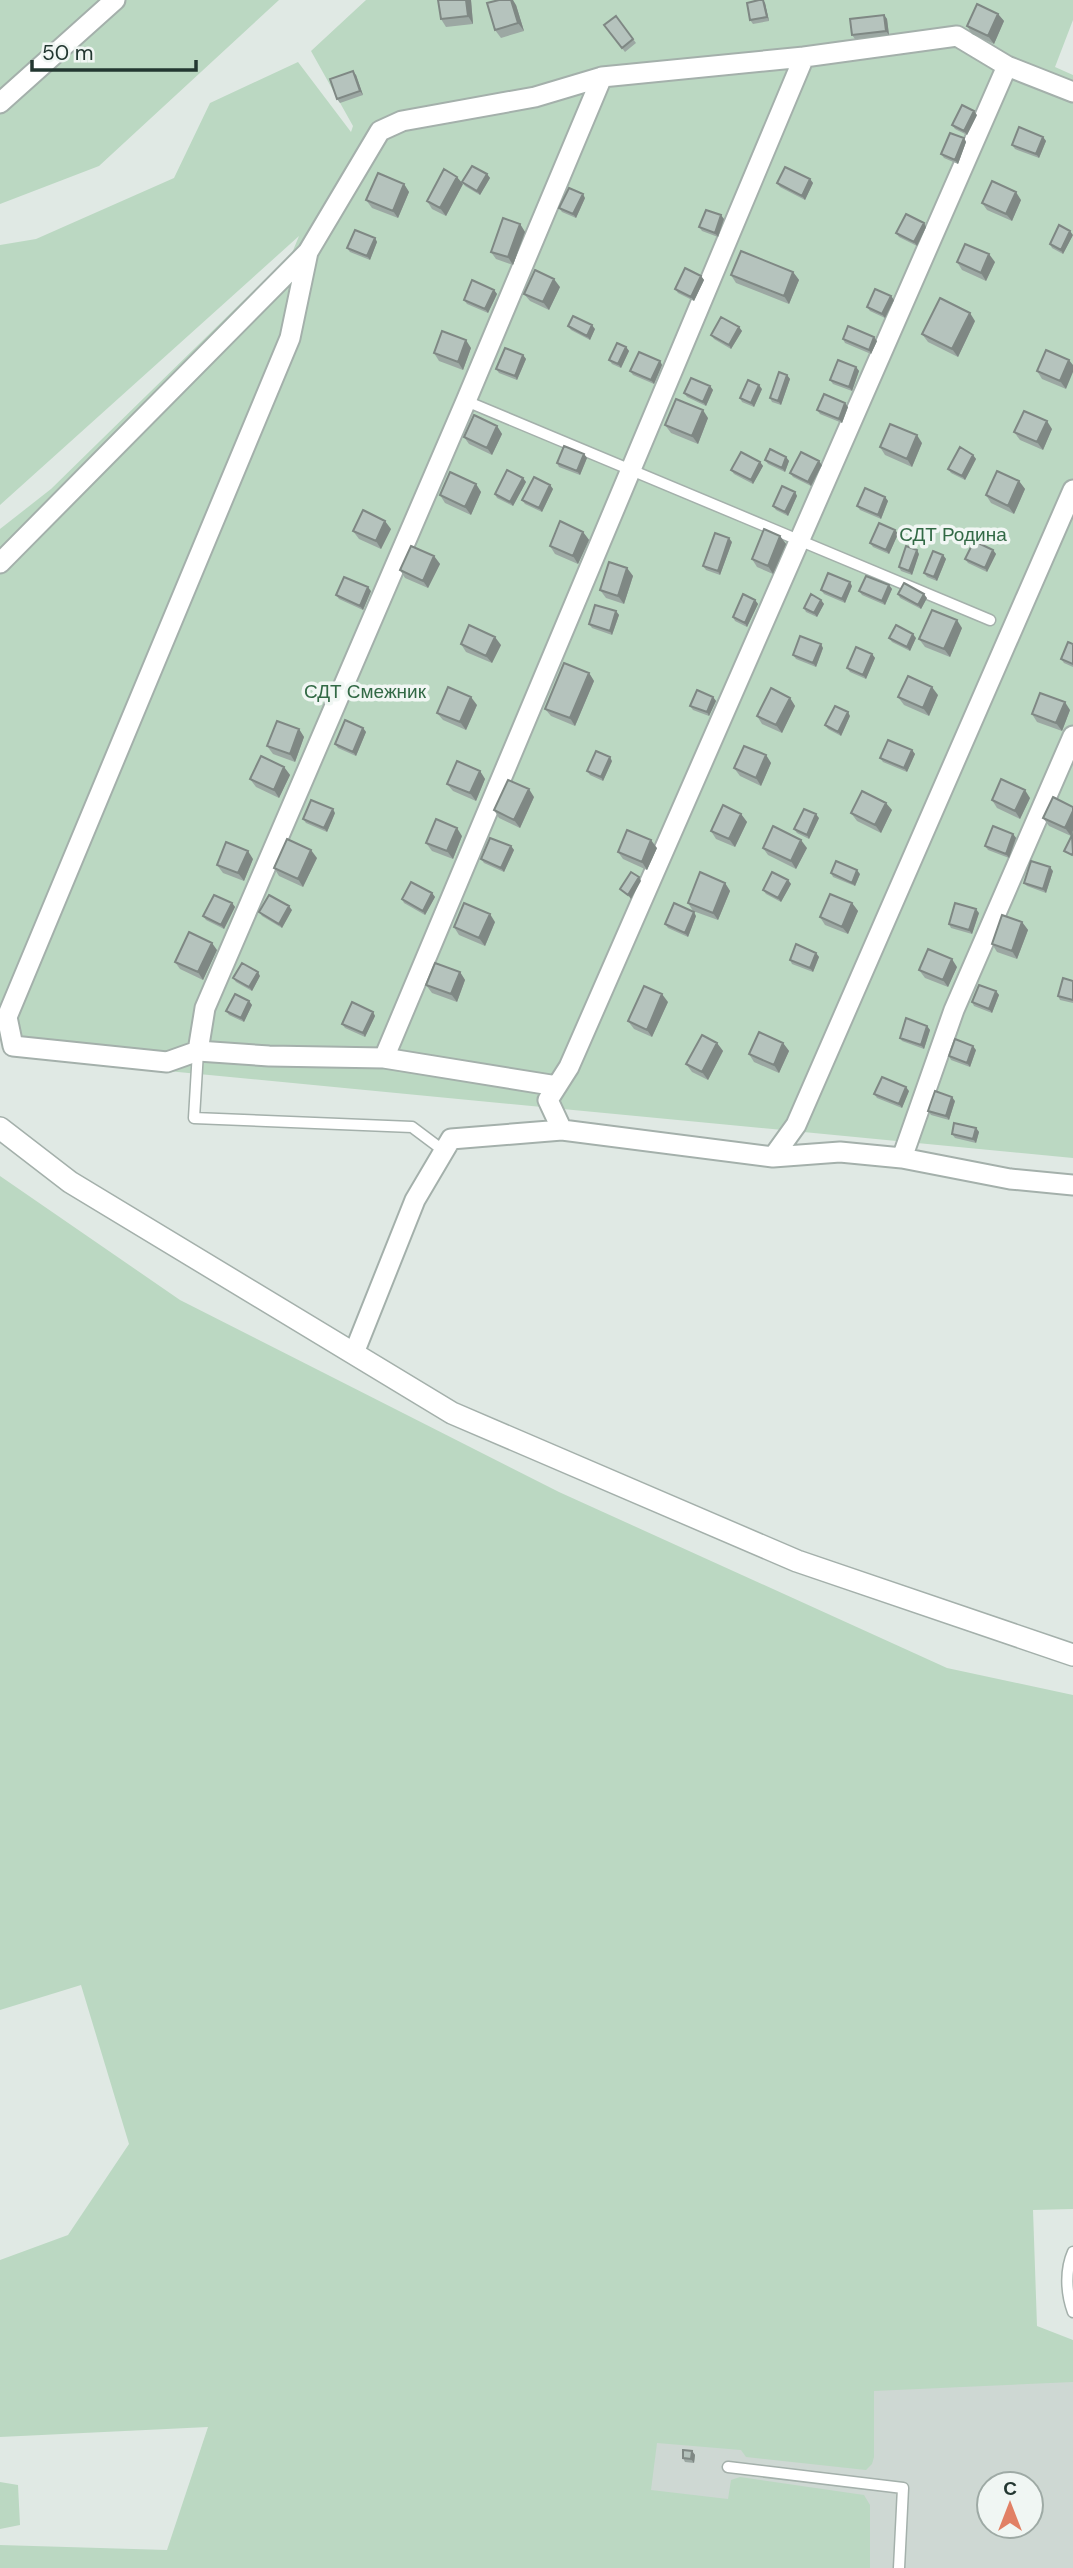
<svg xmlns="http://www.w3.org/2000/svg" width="1073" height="2568" viewBox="0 0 1073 2568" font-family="'DM Sans',sans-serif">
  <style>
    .built { fill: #ced8d3; fill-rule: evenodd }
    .green { fill: #bbd8c2 }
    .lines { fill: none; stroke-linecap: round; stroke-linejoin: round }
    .service-casing { stroke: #a4b0ab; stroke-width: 13 }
    .minor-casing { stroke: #a4b0ab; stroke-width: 23 }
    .tertiary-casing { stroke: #a4b0ab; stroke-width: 24 }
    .service { stroke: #fff; stroke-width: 10 }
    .minor { stroke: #fff; stroke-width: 19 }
    .tertiary { stroke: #fff; stroke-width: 21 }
    .wall { fill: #9ca8a3 }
    .shaded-wall { fill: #7f8884 }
    .building { fill: #b5c3bd; stroke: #7f8884; stroke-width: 2 }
    .labels { text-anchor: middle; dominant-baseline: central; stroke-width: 7; stroke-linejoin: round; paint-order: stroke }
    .park-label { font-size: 19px; fill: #326945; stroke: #f0f6f3 }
  </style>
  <rect width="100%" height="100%" fill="#e0e9e4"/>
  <path class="built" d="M659 2376 1073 2378V2568H603ZM989 2484H1031V2526H989Z"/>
  <path class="green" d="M0 0H279L99 166 0 204Z
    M366 0H1073V20L1055 67 1073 75V1158L22 1057 0 1038V529L51 489 292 253 299 236 0 505V245L36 239 174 178 210 103 298 62 351 132 353 126 311 51Z
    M0 1176 180 1300 559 1492 947 1668 1073 1695V2209L1033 2210 1037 2326 1073 2340V2382L874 2391V2457L872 2464 866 2470 746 2457 741 2450 657 2443 651 2490 728 2499 731 2480 740 2477 864 2495 870 2505V2568H0V2545L167 2550 208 2427 0 2437V2260L68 2235 129 2144 81 1985 0 2010Z
    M0 2482 18 2485 20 2525 0 2529Z"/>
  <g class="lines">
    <g class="service-casing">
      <path id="service" d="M466 401 990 620
        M198 1051 194 1118 412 1127 444 1151
        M1073 2252C1065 2270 1066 2293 1073 2312
        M728 2467 903 2488 899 2568"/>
    </g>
    <g class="minor-casing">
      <path id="minor" d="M1007 66 1073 92
        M0 103 115 0
        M308 252 380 131 402 121 535 97 602 77
        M0 563 308 252 290 338 7 1017 13 1046 167 1062 198 1051
        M384 1058 269 1056 198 1051 205 1008 466 401 602 77 804 57
        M557 1086 384 1058 804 57 957 36 1007 66 569 1067 548 1100 562 1130 773 1157 796 1125 1073 490
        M773 1157 840 1152 902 1158 1010 1179 1073 1185
        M902 1158 954 1010 1073 736
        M354 1353 415 1200 451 1139 562 1130"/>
    </g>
    <g class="tertiary-casing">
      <path id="tertiary" d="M0 1128 70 1182 452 1413 797 1561 1073 1655"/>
    </g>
    <use href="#service" class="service"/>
    <use href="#minor" class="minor"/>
    <use href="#tertiary" class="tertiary"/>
  </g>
  <path class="wall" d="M438 0H471L473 24 446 27 441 19Z
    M765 3 769 21 753 24 750 20Z
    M516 5 524 31 501 38 495 30Z
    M998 14 1004 21 994 44 972 34 967 26Z
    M884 15 887 19 889 35 855 39 852 35Z
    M616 16 636 43 625 52 604 25Z
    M356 75 363 95 340 103 337 99Z
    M977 115 967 135 955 129 952 125Z
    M1043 137 1046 141 1039 158 1015 149 1012 145Z
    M964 138 966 142 958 164 944 158 941 154Z
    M487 174 490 178 480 195 465 186 462 182Z
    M810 179 813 183 805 200 780 187 777 183Z
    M404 184 409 192 398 218 372 208 366 200Z
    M463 184 446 216 432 209 427 201Z
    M585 198 576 218 562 212 559 208Z
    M1021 200 1012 221 987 210 982 203Z
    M724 219 718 237 702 231 699 227Z
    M924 223 926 227 917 246 899 237 896 233Z
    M520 224 525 232 513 265 496 259 491 252Z
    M1073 235 1063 254 1052 248 1050 244Z
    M375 238 377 242 370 260 350 252 347 248Z
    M957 262H995L986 281 962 270Z
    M793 272 799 280 789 304 736 283 731 275Z
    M701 276 704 280 694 301 678 293 675 289Z
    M560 287 549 310 530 301 524 294Z
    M494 290 497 294 488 313 467 304 464 300Z
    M891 296 894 300 885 318 870 311 867 307Z
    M975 321 958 357 928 342 922 334Z
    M568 326 595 329 590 340 571 330Z
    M739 327 742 331 731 349 714 339 711 335Z
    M843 339 877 341 871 354 845 343Z
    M626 347 629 351 621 368 612 364 609 360Z
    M471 348 463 370 439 361 434 353Z
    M1046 350 1066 389 1042 379 1037 371Z
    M523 355 526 359 517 380 499 373 496 369Z
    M660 361 662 365 654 384 633 375 630 371Z
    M856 367 859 371 852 391 833 384 830 380Z
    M787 375 790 379 781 405 772 402 770 398Z
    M710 386 713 390 706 406 687 397 684 393Z
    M762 389 754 407 742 402 740 398Z
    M848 407 842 423 820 414 817 410Z
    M708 418 698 444 671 433 665 425Z
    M497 426 502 434 492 455 469 444 464 437Z
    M1052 429 1043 450 1020 440 1014 432Z
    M922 443 912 467 885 455 880 447Z
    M584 454 587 458 580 475 559 467 557 463Z
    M973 455 976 459 965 480 951 473 948 469Z
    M786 457 789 461 785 472 768 464 765 460Z
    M760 462 763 466 753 484 734 474 731 470Z
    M822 465 811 486 793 477 790 473Z
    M523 478 526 482 513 506 497 498 495 494Z
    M1019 481 1025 489 1014 514 991 503 986 495Z
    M476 484 481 492 471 515 445 503 440 495Z
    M550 485 553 489 542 512 525 504 522 500Z
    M795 492 797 496 788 516 776 510 773 506Z
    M885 497 888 501 881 519 860 510 857 506Z
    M391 529 381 549 359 539 353 531Z
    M895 530 898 534 889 554 873 547 870 543Z
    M583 532 589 540 578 564 555 554 550 546Z
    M780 536 786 544 773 574 757 567 752 559Z
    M732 542 720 575 706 570 703 566Z
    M993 550 996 554 987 572 968 563 965 559Z
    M919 554 912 575 901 571 899 567Z
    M943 555 946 559 937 581 927 577 924 573Z
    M434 556 440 564 428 588 405 578 400 570Z
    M627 568 633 576 624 604 606 598 600 590Z
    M889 585 892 589 885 605 862 595 859 591Z
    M852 586 845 603 824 594 821 590Z
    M371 591 363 610 339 599 336 595Z
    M898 594 927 598 921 609 900 598Z
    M755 600 758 604 747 627 735 621 733 617Z
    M821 600 824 604 817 617 806 612 804 608Z
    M616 611 619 615 612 635 592 628 589 624Z
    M962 628 950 657 925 647 919 639Z
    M889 638H916L910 651 892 642Z
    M461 644 501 645 492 663 466 652Z
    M1073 644V667L1064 663 1061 659Z
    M823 648 816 667 796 659 793 655Z
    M872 654 875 658 866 679 850 672 847 668Z
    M589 673 594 681 575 726 551 716 545 709Z
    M938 695 929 716 904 705 898 697Z
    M713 697 716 701 709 716 693 710 690 706Z
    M790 698 795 706 782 733 762 724 757 716Z
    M477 705 466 730 443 720 437 713Z
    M1070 710 1062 731 1037 722 1032 714Z
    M850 716 841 736 828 729 825 725Z
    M363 728 366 732 356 756 338 748 335 744Z
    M299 729 304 737 295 762 273 754 267 746Z
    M912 750 915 754 907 772 883 762 880 758Z
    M766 755 771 763 761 786 740 776 734 768Z
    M612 761 603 781 590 775 587 771Z
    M284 767 290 775 279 798 256 787 250 779Z
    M480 771 485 779 476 801 453 791 447 784Z
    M534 797 520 828 499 818 494 810Z
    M1053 797 1071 836 1049 826 1043 818Z
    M1030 798 1020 819 997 808 992 800Z
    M892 810 881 833 857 821 851 813Z
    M335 813 327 832 306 823 303 819Z
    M741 814 747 822 735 847 716 839 711 831Z
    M819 818 809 839 797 833 794 829Z
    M1013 834 1016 838 1009 858 988 850 985 846Z
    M462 836 453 859 432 851 426 843Z
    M511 846 514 850 504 872 484 863 481 859Z
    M657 848 647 870 623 859 618 852Z
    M763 848H807L796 869 768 855Z
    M317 858 303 887 279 876 274 868Z
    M253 859 244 881 223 873 217 865Z
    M1053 871 1046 893 1027 886 1024 883Z
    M831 873 860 874 855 886 833 877Z
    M788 880 791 884 781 902 766 894 763 890Z
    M725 883 730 891 718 920 693 911 688 903Z
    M432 893 435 897 425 915 404 903 402 899Z
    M232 903 235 907 224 929 206 920 203 916Z
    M852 903 858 911 848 934 825 925 820 917Z
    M292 910 282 928 262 916 259 912Z
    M979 913 972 934 951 928 949 924Z
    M696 916 688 937 668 928 665 924Z
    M495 922 485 946 459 935 454 927Z
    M1022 922 1028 930 1017 959 997 952 992 944Z
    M217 950 203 980 180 969 175 962Z
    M816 953 819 957 813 972 792 964 790 960Z
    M957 967 948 987 925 978 919 970Z
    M460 972 465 980 457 1002 432 993 426 985Z
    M260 976 252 991 236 982 233 978Z
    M1073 981V1003L1060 1000 1058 996Z
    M996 991 999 995 992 1013 974 1006 972 1002Z
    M249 1001 252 1005 244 1022 229 1015 226 1011Z
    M668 1002 652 1037 634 1029 628 1021Z
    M373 1012 375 1016 365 1037 345 1028 342 1024Z
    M927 1026 930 1030 924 1049 902 1041 900 1038Z
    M717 1043 723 1051 708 1080 692 1072 686 1064Z
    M783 1043 789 1051 779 1073 754 1062 749 1054Z
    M976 1050 970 1067 951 1060 949 1056Z
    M909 1091 902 1108 877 1098 874 1094Z
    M955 1101 949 1120 931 1115 928 1111Z
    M976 1128 979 1132 976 1143 955 1138 952 1134Z
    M692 2451 695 2455 694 2463 685 2462 683 2458Z"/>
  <path class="shaded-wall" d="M466 0H471L473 24 468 16Z
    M511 0H513L516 5 524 31 518 23Z
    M763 0 765 3 769 21 767 17Z
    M998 14 1004 21 994 44 988 36Z
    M884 15 887 19 889 35 886 31Z
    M353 71 356 75 363 95 360 91Z
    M974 111 977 115 967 135 964 131Z
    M1043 137 1046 141 1039 158 1036 154Z
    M964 138 966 142 958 164 955 160Z
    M487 174 490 178 480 195 477 191Z
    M457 177 463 184 446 216 440 208Z
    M810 179 813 183 805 200 802 196Z
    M404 184 409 192 398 218 393 211Z
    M1016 192 1021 200 1012 221 1006 214Z
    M583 194 585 198 576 218 573 214Z
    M721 215 724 219 718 237 715 233Z
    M924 223 926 227 917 246 914 242Z
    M520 224 525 232 513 265 508 257Z
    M1070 231 1073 235 1063 254 1061 250Z
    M375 238 377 242 370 260 367 256Z
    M989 254 995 262 986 281 981 273Z
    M793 272 799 280 789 304 784 296Z
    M701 276 704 280 694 301 691 297Z
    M554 279 560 287 549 310 543 302Z
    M494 290 497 294 488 313 485 309Z
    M891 296 894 300 885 318 882 314Z
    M970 313 975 321 958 357 952 349Z
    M592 325 595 329 590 340 587 336Z
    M739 327 742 331 731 349 729 345Z
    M874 337 877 341 871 354 869 350Z
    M466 340 471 348 463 370 458 362Z
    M626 347 629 351 621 368 618 364Z
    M523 355 526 359 517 380 515 376Z
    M1069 360 1073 365V372L1066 389 1060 381Z
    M660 361 662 365 654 384 651 380Z
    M856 367 859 371 852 391 849 387Z
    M787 375 790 379 781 405 778 401Z
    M759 385 762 389 754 407 751 403Z
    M710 386 713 390 706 406 703 402Z
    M845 403 848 407 842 423 839 419Z
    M703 410 708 418 698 444 692 436Z
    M1047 421 1052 429 1043 450 1037 442Z
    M497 426 502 434 492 455 487 448Z
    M917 435 922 443 912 467 907 459Z
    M584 454 587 458 580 475 577 471Z
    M973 455 976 459 965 480 962 476Z
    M786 457 789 461 785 472 782 468Z
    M819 461 822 465 811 486 808 482Z
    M760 462 763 466 753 484 751 480Z
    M523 478 526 482 513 506 510 502Z
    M1019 481 1025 489 1014 514 1008 506Z
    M476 484 481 492 471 515 465 507Z
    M550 485 553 489 542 512 539 508Z
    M795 492 797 496 788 516 785 512Z
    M885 497 888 501 881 519 878 515Z
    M385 521 391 529 381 549 376 541Z
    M895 530 898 534 889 554 886 550Z
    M583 532 589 540 578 564 573 556Z
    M780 536 786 544 773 574 768 566Z
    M729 538 732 542 720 575 718 571Z
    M917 550 919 554 912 575 909 571Z
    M993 550 996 554 987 572 985 568Z
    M943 555 946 559 937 581 934 577Z
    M434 556 440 564 428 588 423 581Z
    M627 568 633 576 624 604 618 596Z
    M850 582 852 586 845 603 842 599Z
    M889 585 892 589 885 605 882 601Z
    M368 587 371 591 363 610 360 606Z
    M924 594 927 598 921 609 918 605Z
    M755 600 758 604 747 627 745 623Z
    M821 600 824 604 817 617 814 613Z
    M616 611 619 615 612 635 610 631Z
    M957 620 962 628 950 657 944 649Z
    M913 634 916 638 910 651 907 647Z
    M495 637 501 645 492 663 486 656Z
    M821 644 823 648 816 667 813 663Z
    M872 654 875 658 866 679 863 675Z
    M589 673 594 681 575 726 570 718Z
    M932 687 938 695 929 716 923 708Z
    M471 697 477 705 466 730 460 722Z
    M713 697 716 701 709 716 707 712Z
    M790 698 795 706 782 733 776 725Z
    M1065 702 1070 710 1062 731 1056 723Z
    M848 712 850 716 841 736 838 732Z
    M363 728 366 732 356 756 353 752Z
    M299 729 304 737 295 762 290 754Z
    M912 750 915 754 907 772 904 768Z
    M766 755 771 763 761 786 756 778Z
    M610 757 612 761 603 781 601 777Z
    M284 767 290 775 279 798 274 790Z
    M480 771 485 779 476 801 470 793Z
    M529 789 534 797 520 828 514 820Z
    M1025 790 1030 798 1020 819 1015 811Z
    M886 803 892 810 881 833 875 825Z
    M333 809 335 813 327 832 324 828Z
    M1073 811V831L1071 836 1065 828Z
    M741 814 747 822 735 847 729 839Z
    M816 814 819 818 809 839 807 835Z
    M457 828 462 836 453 859 447 851Z
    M1013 834 1016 838 1009 858 1006 854Z
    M651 840 657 848 647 870 642 862Z
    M801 840 807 848 796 869 791 861Z
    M511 846 514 850 504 872 501 868Z
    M311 850 317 858 303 887 298 879Z
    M248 851 253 859 244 881 238 873Z
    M1050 867 1053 871 1046 893 1043 889Z
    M857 870 860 874 855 886 852 883Z
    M639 877 641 881 631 899 628 895Z
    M788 880 791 884 781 902 778 898Z
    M725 883 730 891 718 920 713 913Z
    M432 893 435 897 425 915 423 911Z
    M232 903 235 907 224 929 221 925Z
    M852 903 858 911 848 934 842 927Z
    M289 906 292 910 282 928 279 924Z
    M976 909 979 913 972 934 969 930Z
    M694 912 696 916 688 937 685 933Z
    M490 914 495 922 485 946 479 938Z
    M1022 922 1028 930 1017 959 1012 951Z
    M212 943 217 950 203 980 198 972Z
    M816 953 819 957 813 972 810 968Z
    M952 959 957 967 948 987 943 980Z
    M258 972 260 976 252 991 249 987Z
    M460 972 465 980 457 1002 451 994Z
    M996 991 999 995 992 1013 989 1009Z
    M662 994 668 1002 652 1037 647 1030Z
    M249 1001 252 1005 244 1022 241 1018Z
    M373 1012 375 1016 365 1037 363 1033Z
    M927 1026 930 1030 924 1049 921 1045Z
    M717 1043 723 1051 708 1080 702 1072Z
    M783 1043 789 1051 779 1073 774 1065Z
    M973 1046 976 1050 970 1067 967 1063Z
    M906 1087 909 1091 902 1108 899 1104Z
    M952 1097 955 1101 949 1120 946 1116Z
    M976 1128 979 1132 976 1143 973 1139Z
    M692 2451 695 2455 694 2463 691 2459Z"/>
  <path class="building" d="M438 0H466L468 16 441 19Z
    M499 0H511L518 23 495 30 487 3Z
    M759 0H763L767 17 750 20 747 3Z
    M977 4 998 14 988 36 967 26Z
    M884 15 886 31 852 35 850 19Z
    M616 16 633 39 622 48 604 25Z
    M353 71 360 91 337 99 330 79Z
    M962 105 974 111 964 131 952 125Z
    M1019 127 1043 137 1036 154 1012 145Z
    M950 133 964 138 955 160 941 154Z
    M472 166 487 174 477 191 462 182Z
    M785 167 810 179 802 196 777 183Z
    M444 169 457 177 440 208 427 201Z
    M378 173 404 184 393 211 366 200Z
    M992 181 1016 192 1006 214 982 203Z
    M569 188 583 194 573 214 559 208Z
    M706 210 721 215 715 233 699 227Z
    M906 214 924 223 914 242 896 233Z
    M503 218 520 224 508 257 491 252Z
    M1059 225 1070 231 1061 250 1050 244Z
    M355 230 375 238 367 256 347 248Z
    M965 244 989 254 981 273 957 262Z
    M741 251 793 272 784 296 731 275Z
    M685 268 701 276 691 297 675 289Z
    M535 270 554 279 543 302 524 294Z
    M472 280 494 290 485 309 464 300Z
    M875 289 891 296 882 314 867 307Z
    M940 298 970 313 952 349 922 334Z
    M573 316 592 325 587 336 568 326Z
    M721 317 739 327 729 345 711 335Z
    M848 326 874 337 869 350 843 339Z
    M442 331 466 340 458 362 434 353Z
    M617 343 626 347 618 364 609 360Z
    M505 348 523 355 515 376 496 369Z
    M1046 350 1069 360 1060 381 1037 371Z
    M639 352 660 361 651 380 630 371Z
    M838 360 856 367 849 387 830 380Z
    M779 372 787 375 778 401 770 398Z
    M691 378 710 386 703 402 684 393Z
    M748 380 759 385 751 403 740 398Z
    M824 394 845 403 839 419 817 410Z
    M676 399 703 410 692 436 665 425Z
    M1024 411 1047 421 1037 442 1014 432Z
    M474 415 497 426 487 448 464 437Z
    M890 424 917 435 907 459 880 447Z
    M564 446 584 454 577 471 557 463Z
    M960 447 973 455 962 476 948 469Z
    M770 449 786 457 782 468 765 460Z
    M741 452 760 462 751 480 731 470Z
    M801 452 819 461 808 482 790 473Z
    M507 470 523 478 510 502 495 494Z
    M997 471 1019 481 1008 506 986 495Z
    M450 472 476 484 465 507 440 495Z
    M534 477 550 485 539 508 522 500Z
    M782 486 795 492 785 512 773 506Z
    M865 488 885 497 878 515 857 506Z
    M363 510 385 521 376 541 353 531Z
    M560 521 583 532 573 556 550 546Z
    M879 523 895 530 886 550 870 543Z
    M764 529 780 536 768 566 752 559Z
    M715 533 729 538 718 571 703 566Z
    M974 541 993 550 985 568 965 559Z
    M411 546 434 556 423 581 400 570Z
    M906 546 917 550 909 571 899 567Z
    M933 551 943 555 934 577 924 573Z
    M609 562 627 568 618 596 600 590Z
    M828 573 850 582 842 599 821 590Z
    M866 576 889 585 882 601 859 591Z
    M344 577 368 587 360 606 336 595Z
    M904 583 924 594 918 605 898 594Z
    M743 594 755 600 745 623 733 617Z
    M811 594 821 600 814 613 804 608Z
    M595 605 616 611 610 631 589 624Z
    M932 610 957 620 944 649 919 639Z
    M469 625 495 637 486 656 461 644Z
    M896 625 913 634 907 647 889 638Z
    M800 636 821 644 813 663 793 655Z
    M1068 642 1073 644V664L1061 659Z
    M856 647 872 654 863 675 847 668Z
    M564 663 589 673 570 718 545 709Z
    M908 676 932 687 923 708 898 697Z
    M448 687 471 697 460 722 437 713Z
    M771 688 790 698 776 725 757 716Z
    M697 690 713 697 707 712 690 706Z
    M1040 693 1065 702 1056 723 1032 714Z
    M835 706 848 712 838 732 825 725Z
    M345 720 363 728 353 752 335 744Z
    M277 721 299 729 290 754 267 746Z
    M888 740 912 750 904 768 880 758Z
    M744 746 766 755 756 778 734 768Z
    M596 751 610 757 601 777 587 771Z
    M261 756 284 767 274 790 250 779Z
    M457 761 480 771 470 793 447 784Z
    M1001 779 1025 790 1015 811 992 800Z
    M508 780 529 789 514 820 494 810Z
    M862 791 886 803 875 825 851 813Z
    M1053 797 1073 807V811L1065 828 1043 818Z
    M311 800 333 809 324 828 303 819Z
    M723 805 741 814 729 839 711 831Z
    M804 809 816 814 807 835 794 829Z
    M436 819 457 828 447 851 426 843Z
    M773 826 801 840 791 861 763 848Z
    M993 826 1013 834 1006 854 985 846Z
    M627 830 651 840 642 862 618 852Z
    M1072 835 1073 853 1072 855 1064 851Z
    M490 838 511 846 501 868 481 859Z
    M287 839 311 850 298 879 274 868Z
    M226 842 248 851 238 873 217 865Z
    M836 861 857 870 852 883 831 873Z
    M1031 861 1050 867 1043 889 1024 883Z
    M631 872 639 877 628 895 620 889Z
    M700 872 725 883 713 913 688 903Z
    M772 872 788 880 778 898 763 890Z
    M411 882 432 893 423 911 402 899Z
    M830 894 852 903 842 927 820 917Z
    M214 895 232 903 221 925 203 916Z
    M269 895 289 906 279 924 259 912Z
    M464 903 490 914 479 938 454 927Z
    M674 903 694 912 685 933 665 924Z
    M955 903 976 909 969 930 949 924Z
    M1002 915 1022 922 1012 951 992 944Z
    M189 932 212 943 198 972 175 962Z
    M796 944 816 953 810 968 790 960Z
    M928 949 952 959 943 980 919 970Z
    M242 963 258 972 249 987 233 978Z
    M435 963 460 972 451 994 426 985Z
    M1063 978 1073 981V1000L1058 996Z
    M979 985 996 991 989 1009 972 1002Z
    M644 986 662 994 647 1030 628 1021Z
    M235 994 249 1001 241 1018 226 1011Z
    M352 1002 373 1012 363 1033 342 1024Z
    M906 1018 927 1026 921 1045 900 1038Z
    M759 1032 783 1043 774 1065 749 1054Z
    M702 1035 717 1043 702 1072 686 1064Z
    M955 1039 973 1046 967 1063 949 1056Z
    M882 1077 906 1087 899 1104 874 1094Z
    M935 1091 952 1097 946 1116 928 1111Z
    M954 1123 976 1128 973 1139 952 1134Z
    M683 2450 692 2451 691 2459 683 2458Z"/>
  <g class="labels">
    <g class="park-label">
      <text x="953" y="534">СДТ Родина</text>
      <text x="365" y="691">СДТ Смежник</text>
    </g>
  </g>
  <g transform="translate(1010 2505)"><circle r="33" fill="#f0f6f3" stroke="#9eaaa5" stroke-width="2"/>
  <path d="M0-5L12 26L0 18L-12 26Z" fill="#e18065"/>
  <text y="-10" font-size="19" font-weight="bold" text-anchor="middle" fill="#233731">С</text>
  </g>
  <path d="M32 60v10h164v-10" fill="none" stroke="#233731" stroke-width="3.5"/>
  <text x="42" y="60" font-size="21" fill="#233731" stroke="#f0f6f3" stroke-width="5" paint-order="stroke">50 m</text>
</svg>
